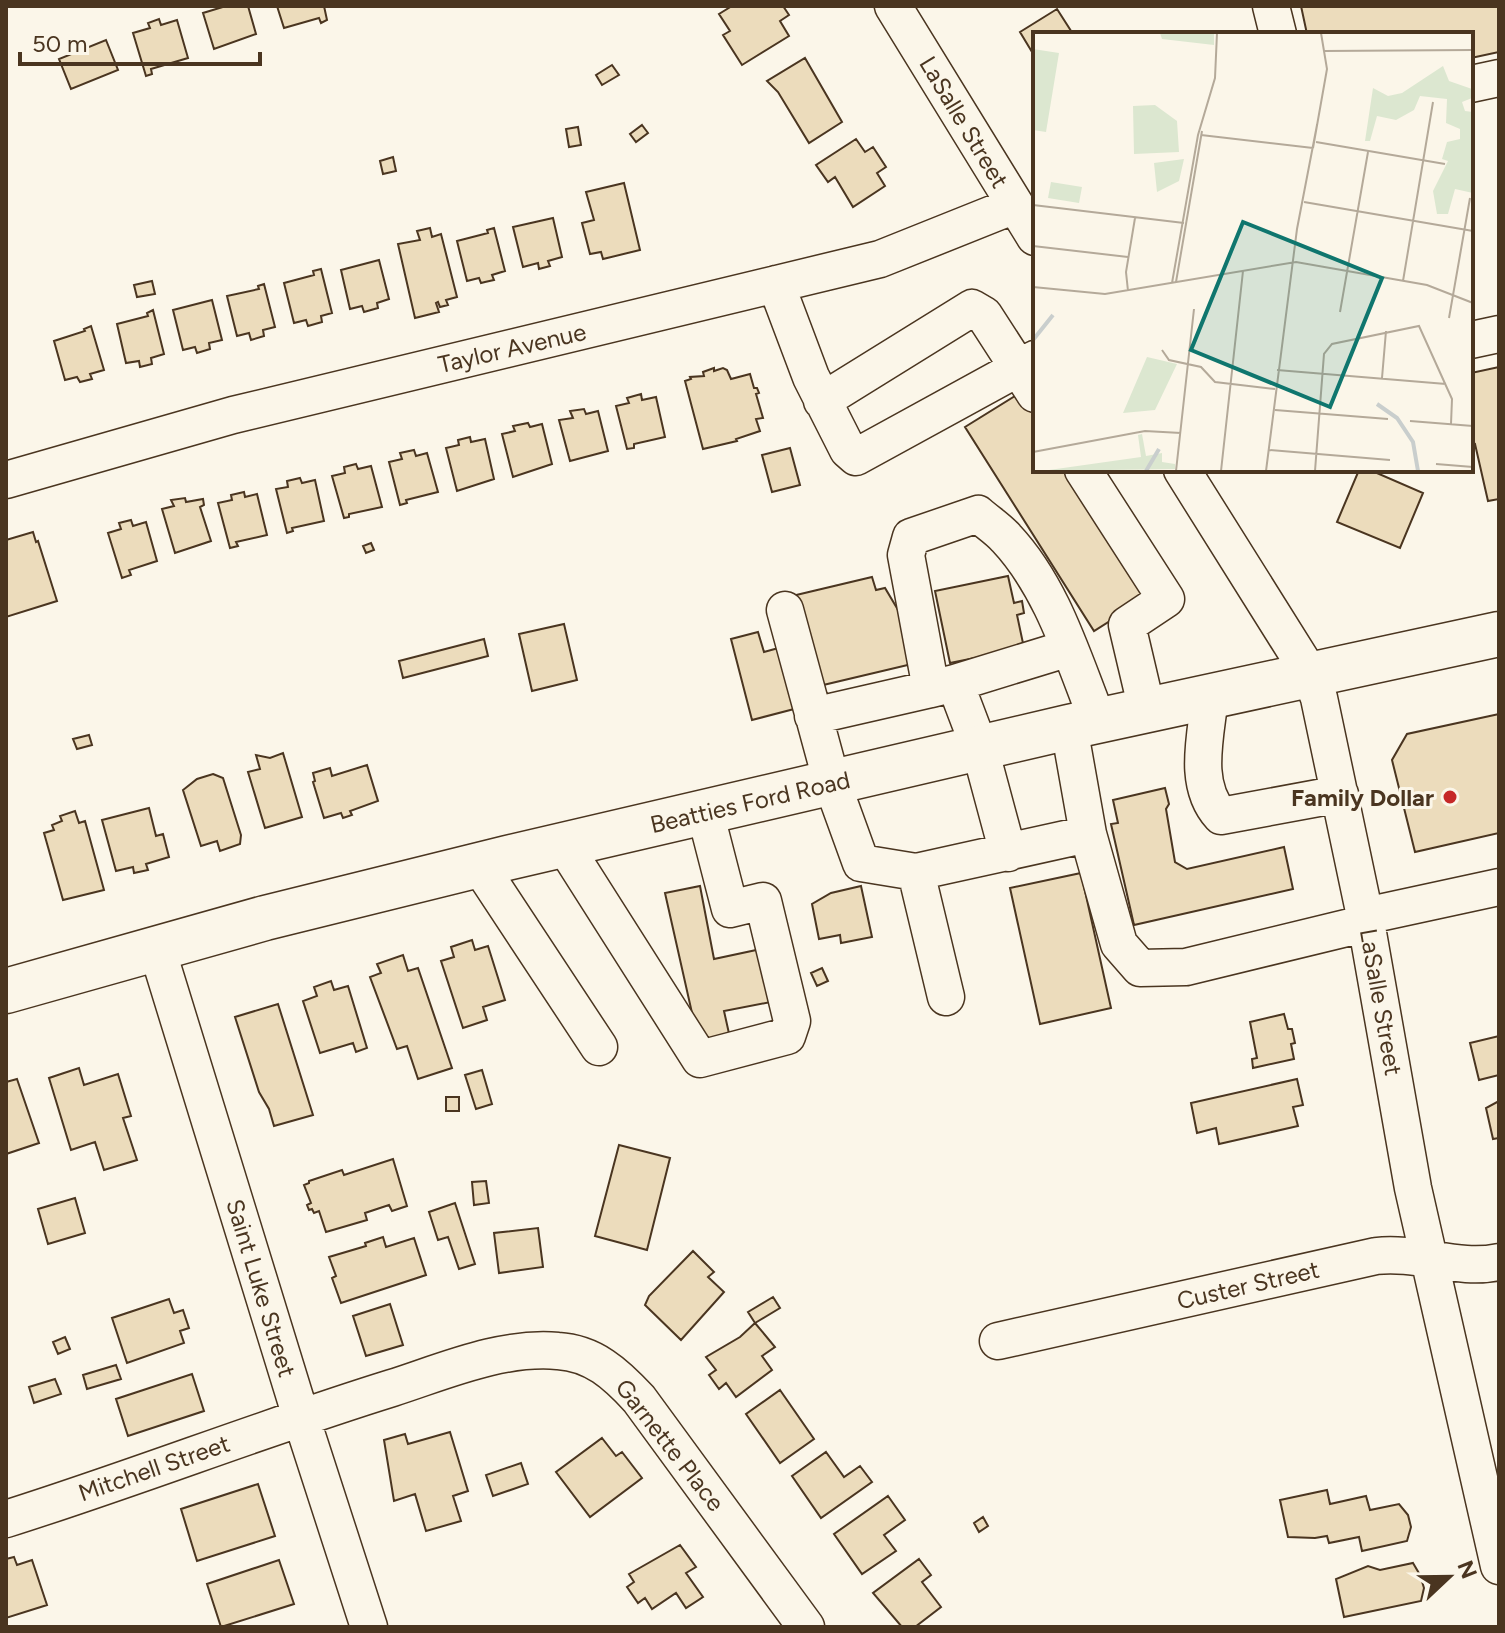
<svg xmlns="http://www.w3.org/2000/svg" width="1505" height="1633" viewBox="0 0 1505 1633" font-family="Figtree,sans-serif">
  <style>
    .building { fill: #ecdcbc; stroke: #4a3520; stroke-width: 2 }
    .lines { fill: none; stroke-linecap: round; stroke-linejoin: round }
    .minor-casing { stroke: #4a3520; stroke-width: 39 }
    .major-casing { stroke: #4a3520; stroke-width: 47 }
    .minor { stroke: #fbf6e9; stroke-width: 36 }
    .major { stroke: #fbf6e9; stroke-width: 44 }
    .poi-dot { fill: #c62828; stroke: #fbf6e9; stroke-width: 3 }
    .labels { text-anchor: middle; dominant-baseline: central; stroke-width: 6; stroke-linejoin: round; paint-order: stroke }
    .street-label { font-size: 24px; fill: #4a3520; stroke: #fbf6e9 }
    .poi-label { font-size: 24px; font-weight: bold; fill: #4a3520; stroke: #fbf6e9; text-anchor: end }
    .inset-river { fill: none; stroke: #c9cecd; stroke-width: 4 }
    .inset-road { fill: none; stroke: #b4a999; stroke-width: 2 }
    .view { fill: #0f766e; fill-opacity: 0.15; stroke: #0f766e; stroke-width: 4 }
    .inset-edge { fill: none; stroke: #4a3520; stroke-width: 4 }
  </style>
  <rect width="100%" height="100%" fill="#fbf6e9"/>
  <path class="building" d="M226 6H248L256 34 214 49 203 13Z
    M277 6H324L327 20 321 23 319 18 284 28Z
    M732 6H783L789 15 780 21 789 36 742 65 723 35 730 31 719 14Z
    M1301 6H1499V52L1471 58V34H1307Z
    M1057 9 1073 34H1035V57L1020 32Z
    M159 19 161 25 177 20 188 58 151 69 152 74 146 76 133 33 150 28 148 23Z
    M106 40 118 70 71 89 59 59Z
    M805 58 842 122 809 143 778 92 767 81Z
    M612 65 619 75 602 85 596 75Z
    M642 125 648 133 636 142 630 134Z
    M578 127 581 145 569 147 566 129Z
    M856 139 865 152 873 147 886 167 877 173 885 186 853 207 835 177 828 182 816 165Z
    M393 157 396 171 383 174 380 161Z
    M624 183 640 250 603 259 601 252 590 254 582 223 594 220 586 192Z
    M553 218 562 257 548 261 550 266 539 269 538 263 523 267 513 227Z
    M430 228 432 237 441 234 457 297 446 300 448 305 440 307 438 302 436 303 439 312 415 318 398 244 420 240 417 231Z
    M494 228 505 271 492 275 494 280 485 282 481 283 479 278 467 281 457 241 488 233 487 230Z
    M379 260 389 299 377 303 378 308 364 312 362 306 350 309 341 270Z
    M321 269 332 313 321 316 322 322 308 326 306 320 294 323 284 283 314 275 313 271Z
    M152 281 155 294 137 297 134 285Z
    M264 284 275 327 263 330 264 336 251 340 249 333 237 336 227 296 259 289 258 286Z
    M212 300 222 340 209 343 210 349 197 353 195 347 183 350 173 310Z
    M153 310 164 354 151 358 152 364 140 367 139 361 126 363 117 324 148 316 147 313Z
    M91 326 104 370 90 374 92 379 80 382 77 377 65 380 54 341 85 331 84 329Z
    M1499 367V499L1488 501 1475 444 1471 445V373Z
    M714 368V371L723 368 727 370 731 379 750 374 754 388H757L759 393 756 394 763 418 756 419 760 431 736 439 737 441 703 449 685 381 691 379 690 377 704 376 703 372Z
    M1023 391 1035 410V470H1072L1151 595 1094 631 965 427Z
    M641 394 642 400 656 397 665 437 634 444V448L627 449 616 406 629 403 627 398Z
    M584 409 586 414 598 411 608 451 570 461 559 420 573 418 570 411Z
    M528 423 530 427 542 424 552 464 513 477 502 434 515 431 513 426Z
    M470 437 471 442 485 439 494 479 457 491 446 448 459 445 458 440Z
    M790 448 800 485 772 492 762 455Z
    M414 450 416 456 427 453 438 492 406 500 407 503 400 505 389 462 402 459 400 453Z
    M356 464 358 469 371 466 382 507 349 514V517L344 518 332 476 345 473 344 467Z
    M1359 470H1370L1423 493 1400 548 1337 522Z
    M300 478 302 483 315 480 324 521 292 528 293 531 287 533 276 489 288 487 287 481Z
    M244 492 245 497 257 494 267 535 236 542 238 546 230 548 218 503 232 500 231 495Z
    M185 498 186 502 203 499 204 505 200 507 211 541 175 553 162 509 174 506 171 500Z
    M131 520 133 526 146 522 157 561 129 570 131 575 122 578 108 533 121 529 119 523Z
    M33 532 36 542 38 541 57 601 6 617V540Z
    M371 543 374 550 366 553 363 546Z
    M1008 576 1014 603 1022 601 1024 613 1017 615 1024 648 950 663 935 591Z
    M872 577 876 590 885 588 907 625 912 664 819 686 792 596Z
    M564 624 577 680 532 691 519 634Z
    M758 632 764 652 782 647 798 708 752 720 731 639Z
    M484 639 488 656 403 678 399 661Z
    M1499 714V833L1415 852 1392 760 1407 734Z
    M89 735 92 745 77 749 73 739Z
    M283 753 302 817 265 828 248 772 260 769 256 755 270 758Z
    M367 765 378 801 350 811 352 815 343 818 341 813 324 818 313 782 315 781 313 773 330 768 332 776Z
    M213 774 223 778 241 835 240 844 220 851 217 841 201 846 183 790 197 779Z
    M1165 788 1169 804 1166 809 1175 862 1187 869 1284 847 1293 889 1134 925 1111 824 1118 823 1113 800Z
    M149 808 156 836 163 834 169 857 146 864 148 870 134 873 133 867 116 871 102 820Z
    M75 811 79 823 85 821 104 890 63 900 44 833 54 830 52 825 62 821 60 816Z
    M1081 873 1111 1008 1040 1024 1010 888Z
    M700 886 714 959 761 949 771 1002 724 1011 730 1038 699 1044 665 893Z
    M861 886 872 937 841 943 840 935 819 939 812 904 831 893Z
    M472 940 475 950 488 946 505 1000 483 1007 487 1020 463 1028 441 961 454 957 451 947Z
    M403 955 408 971 418 968 452 1068 418 1079 407 1046 397 1049 370 977 381 973 377 964Z
    M822 968 828 981 817 986 811 973Z
    M331 981 334 990 348 986 367 1048 356 1052 353 1043 320 1053 303 1001 317 996 314 987Z
    M278 1004 313 1115 274 1126 269 1109 259 1092 235 1017Z
    M1284 1014 1288 1029H1292L1295 1043 1291 1044 1294 1059 1253 1068 1252 1059 1257 1058 1250 1022Z
    M1499 1036V1075L1479 1080 1470 1043Z
    M79 1068 84 1085 118 1074 131 1116 123 1118 137 1160 104 1170 95 1142 71 1150 49 1078Z
    M482 1070 492 1104 476 1109 465 1075Z
    M17 1079 39 1143 6 1154V1082Z
    M1297 1079 1303 1105 1293 1107 1298 1126 1219 1144 1216 1128 1197 1133 1191 1103Z
    M446 1097H459V1111H446Z
    M1499 1101V1138L1493 1139 1486 1108Z
    M619 1145 670 1158 647 1250 595 1236Z
    M393 1159 407 1206 392 1211 389 1205 365 1213 367 1220 326 1232 319 1211 314 1213 312 1209 309 1210 307 1205 311 1203 304 1185 309 1183V1181L342 1170 344 1175Z
    M486 1181 489 1203 474 1205 472 1182Z
    M75 1198 85 1233 48 1244 38 1209Z
    M455 1203 475 1264 459 1269 448 1237 438 1240 429 1212Z
    M538 1228 543 1267 499 1273 494 1233Z
    M383 1237 386 1247 414 1238 426 1275 341 1303 332 1278 336 1276 329 1257 366 1246 365 1243Z
    M693 1251 714 1272 708 1277 724 1292 681 1340 645 1305 649 1296Z
    M773 1297 780 1308 755 1323 748 1312Z
    M169 1299 174 1313 183 1310 189 1328 180 1331 184 1343 127 1363 112 1318Z
    M390 1304 403 1345 366 1356 353 1316Z
    M755 1323 775 1347 762 1356 772 1370 736 1397 726 1383 719 1389 709 1375 716 1370 706 1357 740 1337Z
    M65 1337 70 1349 58 1354 53 1342Z
    M116 1365 121 1379 87 1389 83 1375Z
    M192 1374 204 1411 128 1436 116 1399Z
    M55 1379 61 1394 34 1403 29 1387Z
    M780 1390 814 1439 780 1463 746 1414Z
    M450 1432 468 1491 453 1496 461 1521 426 1531 415 1494 394 1501 384 1440 405 1434 408 1444Z
    M602 1438 616 1456 622 1452 642 1478 590 1517 556 1472Z
    M826 1452 844 1477 860 1466 872 1482 821 1518 792 1476Z
    M521 1463 528 1484 493 1496 486 1475Z
    M258 1484 275 1536 197 1561 181 1509Z
    M1327 1490 1330 1504 1366 1496 1370 1510 1399 1504 1408 1515 1411 1527 1407 1541 1362 1551 1359 1537 1329 1543 1327 1536 1315 1538 1288 1537 1280 1500Z
    M888 1496 905 1520 884 1535 896 1551 862 1574 834 1534Z
    M983 1517 988 1526 979 1532 974 1523Z
    M680 1545 696 1567 686 1573 703 1597 686 1608 676 1593 652 1609 645 1598 638 1603 627 1587 634 1582 629 1574Z
    M14 1557 17 1565 32 1560 47 1605 6 1618V1559Z
    M919 1559 931 1575 922 1582 941 1607 915 1627H902L873 1593Z
    M279 1560 294 1604 221 1627 207 1584Z
    M1413 1563 1420 1575 1424 1588 1421 1601 1344 1617 1336 1579 1368 1566 1380 1570Z"/>
  <g class="lines">
    <g class="minor-casing">
      <path id="minor" d="M893 6 1035 237
        M1271 6 1278 34
        M1471 84 1499 78
        M776 284 811 377 848 450 856 457 1035 359
        M1471 340 1499 334
        M822 401 972 308 984 315 1035 394
        M1083 470 1166 599 1127 625 1147 710
        M1182 470 1310 674 1319 698 1365 916 1413 1188 1499 1566
        M6 480 233 415 880 259 1015 205
        M785 610 832 783 861 863 916 872 946 997
        M955 683 1069 648
        M1210 696C1206 736 1192 784 1221 816L1340 794
        M813 716 931 689
        M1088 834 1119 944 1140 968 1186 967 1367 923
        M564 845 700 1059 787 1036 792 1021 763 901 730 909 705 812
        M1008 853 980 749 955 683 931 689 906 555 911 537 978 514C987 522 998 529 1006 538 1053 588 1073 659 1098 721
        M479 865 599 1047
        M916 872 1088 834 1069 727
        M1365 916 1499 887
        M157 949 301 1417 369 1627
        M998 1341 1376 1256C1418 1251 1458 1271 1499 1262
        M6 1519C136 1478 263 1428 392 1388 445 1371 501 1346 558 1351 593 1353 616 1374 639 1399L806 1627"/>
    </g>
    <g class="major-casing">
      <path id="major" d="M6 991 265 918 507 858 1069 727 1499 634"/>
    </g>
    <use href="#minor" class="minor"/>
    <use href="#major" class="major"/>
  </g>
  <circle class="poi-dot" cx="1450" cy="797" r="8"/>
  <g class="labels">
    <g class="street-label">
      <text transform="translate(964 122) rotate(59)">LaSalle Street</text>
      <text transform="translate(512 348) rotate(-13)">Taylor Avenue</text>
      <text transform="translate(750 802) rotate(-13)">Beatties Ford Road</text>
      <text transform="translate(1381 1002) rotate(80)">LaSalle Street</text>
      <text transform="translate(1248 1285) rotate(-13)">Custer Street</text>
      <text transform="translate(261 1288) rotate(73)">Saint Luke Street</text>
      <text transform="translate(670 1445) rotate(52)">Garnette Place</text>
      <text transform="translate(154 1468) rotate(-19)">Mitchell Street</text>
    </g>
    <g class="poi-label">
      <text x="1434" y="797">Family Dollar</text>
    </g>
  </g>
  <g transform="translate(1033 32)">
    <rect width="440" height="440" fill="#fbf6e9"/>
    <path d="M127 1H181V13L129 7ZM0 17 26 21 13 100 0 98ZM410 34 416 49 439 57V66L429 70 432 79 440 80V161L422 157 415 182H404L400 159 415 129 409 127 414 110 427 107V97L413 91 414 67 387 64 381 78 363 88 344 84 337 109H332L340 56 355 64 369 61ZM122 73 144 89 146 120 101 122 100 74ZM151 127 146 149 124 160 121 131ZM18 150 49 155 46 171 15 166ZM114 325 144 332 122 378 90 381ZM109 402 113 424 129 421V430L142 432V437L9 439 108 425 105 403Z" fill="#dce7d0"/>
    <path class="inset-river" d="M0 308 20 283M344 372 364 386 380 410 385 439M113 439 126 417"/>
    <path class="inset-road" d="M291 19 440 18M168 103 280 116M283 110 412 132M280 116 294 37 288 1M271 170 440 199M0 173 151 191M0 214 95 225M370 249 400 70M143 250 169 99M139 251 165 103 182 46 184 1M0 255 72 262 263 230 394 253 440 271M95 259 93 240 102 186M307 280 335 120M416 286 437 166M129 318 136 328 168 335 182 350 242 357M244 338 413 352M349 346 353 299M242 378 355 387M377 389 440 394M236 418 357 428M0 420 112 399 148 401M403 432 440 435M143 439 161 277M188 439 210 239M233 439 264 197 284 93M282 439 291 322 299 312 386 294 419 367 418 392"/>
    <path class="view" d="M210 190 349 246 297 375 158 318Z"/>
    <rect width="440" height="440" class="inset-edge"/>
  </g>
  <rect width="1505" height="1633" fill="none" stroke="#4a3520" stroke-width="16"/>
  <g transform="translate(1449 1577) rotate(68)" stroke="#fbf6e9" stroke-width="6" paint-order="stroke">
  <path d="M0-6L14 30L0 20L-14 30Z" fill="#4a3520"/>
  <text y="-12" font-size="22" font-weight="bold" text-anchor="middle" fill="#4a3520">N</text>
  </g>
  <path d="M20 52v12h240v-12" fill="none" stroke="#4a3520" stroke-width="4"/>
  <text x="32" y="52" font-size="24" fill="#4a3520" stroke="#fbf6e9" stroke-width="6" paint-order="stroke">50 m</text>
</svg>
